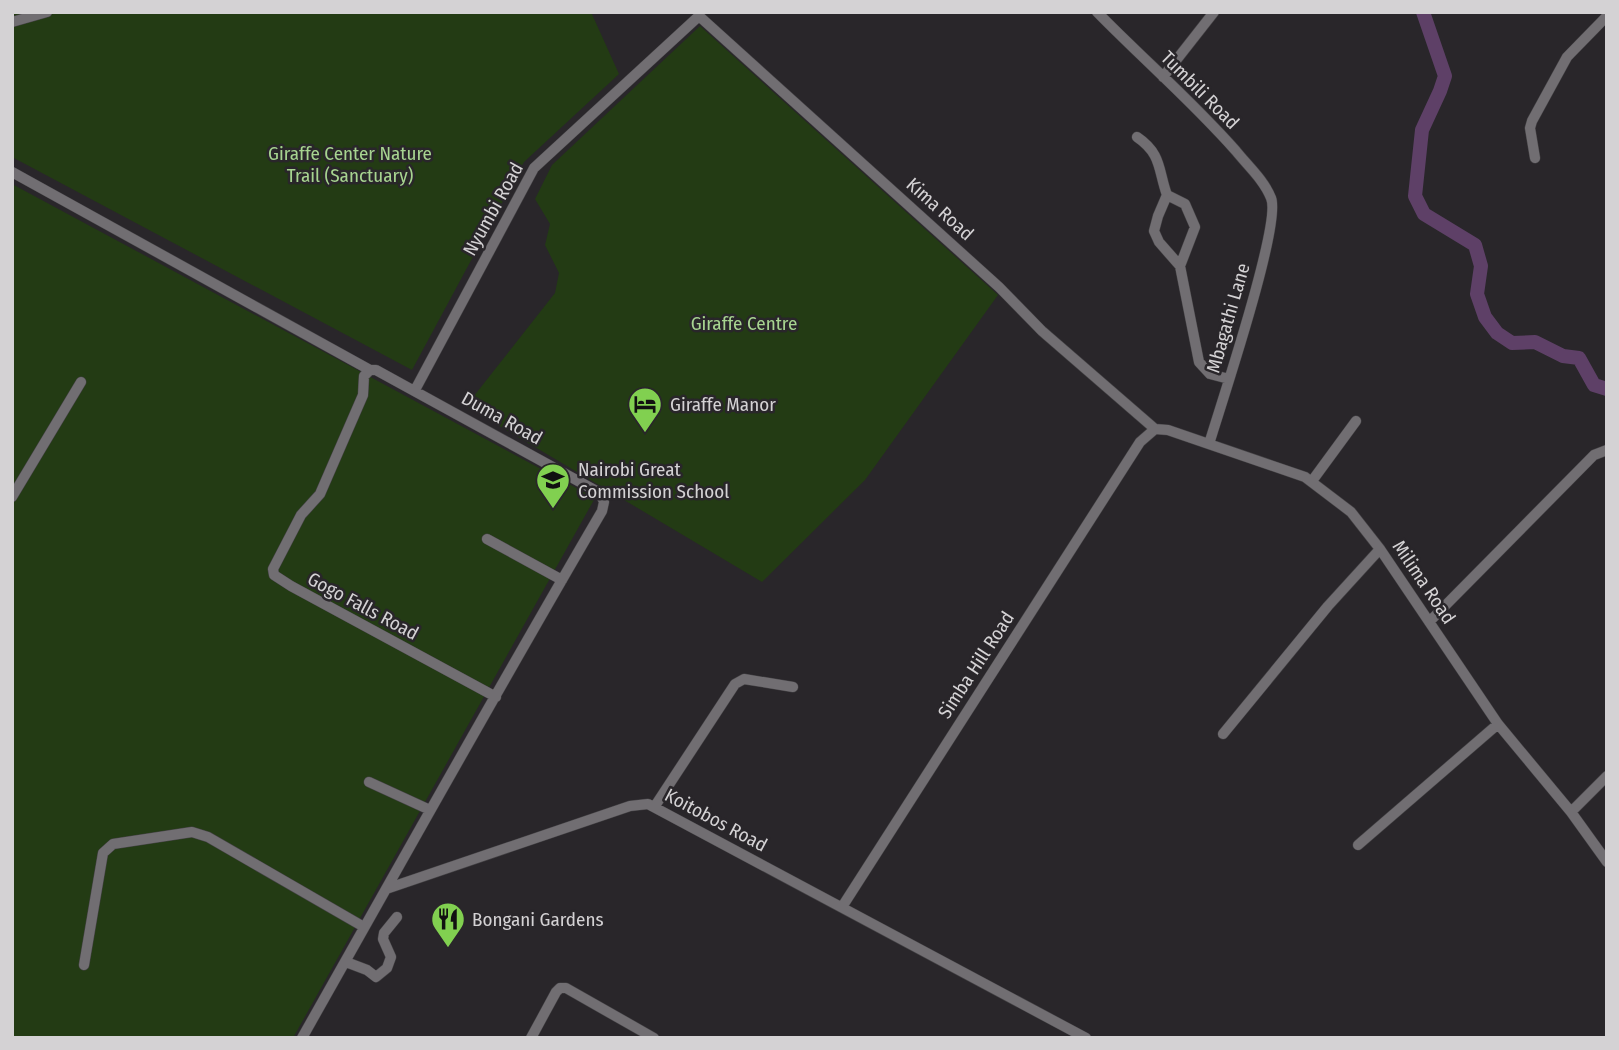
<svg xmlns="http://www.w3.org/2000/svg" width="1619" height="1050" viewBox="0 0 1619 1050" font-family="'Fira Sans Condensed',sans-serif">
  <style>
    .green { fill: #233b14 }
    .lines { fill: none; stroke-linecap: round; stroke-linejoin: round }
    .river { stroke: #5e4067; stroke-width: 14 }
    .minor-casing { stroke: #444245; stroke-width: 11 }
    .minor { stroke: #716e72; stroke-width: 10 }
    .labels { text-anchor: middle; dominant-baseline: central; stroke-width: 5; stroke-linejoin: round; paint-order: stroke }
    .street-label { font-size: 19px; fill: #d4d2d4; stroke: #29262a }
    .park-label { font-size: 19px; fill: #a7d490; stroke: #29262a }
    .poi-label { font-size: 19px; fill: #d4d2d4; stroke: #29262a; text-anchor: start }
  </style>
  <rect width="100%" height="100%" fill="#29262a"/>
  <path class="green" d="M12 12H591L619 74 524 162 412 370 12 157Z
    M700 26 998 295 865 480 762 582 466 406 555 293 559 273 545 245 550 224 535 199 552 165Z
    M12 184 595 498 293 1038H12Z"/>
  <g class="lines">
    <path class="river" d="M1423 12 1445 76 1440 91 1422 130 1415 196 1424 214 1475 245 1481 266 1477 294 1485 317 1497 333 1512 343 1535 342 1563 356 1579 358 1594 385 1607 389"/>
    <g class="minor-casing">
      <path id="minor" d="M1097 12C1143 59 1193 102 1236 151 1248 166 1264 180 1271 198 1282 223 1220 407 1209 444
        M699 16 999 287 1042 331 1155 429
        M12 22 47 12
        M1163 77 1214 12
        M1137 137C1162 154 1158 170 1167 195L1158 216 1154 231 1159 242 1180 266 1199 362 1210 374 1229 379
        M1535 158 1530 128 1532 121 1567 57 1607 16
        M12 172 370 370
        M1167 195 1185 204 1195 227 1180 266
        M415 390 534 168 699 16
        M1312 481 1356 421
        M12 497 81 382
        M487 539 562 580
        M1430 621 1594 455 1607 450
        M1223 734 1328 606 1380 549
        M369 782 430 810
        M655 806 735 684 744 679 793 687
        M1571 812 1607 776
        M1358 845 1498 724
        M386 889C457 763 529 636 602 511L604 502 600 493 376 370H370L364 376 363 395 320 494 301 515 273 569 274 575 291 586 496 697
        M842 907 1140 442 1155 429 1168 430 1305 477 1351 512 1380 549 1498 724 1571 812 1607 862
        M346 962 367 970 376 977 387 968 391 957 383 939 384 933 397 917
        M84 965 103 853 113 844 192 832 208 837 364 927
        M302 1038 386 889 630 806 648 804 1086 1038
        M531 1038 556 992 560 988H566L654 1038"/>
    </g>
    <use href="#minor" class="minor"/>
  </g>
  <defs>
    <g id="hotel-pin" transform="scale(1.75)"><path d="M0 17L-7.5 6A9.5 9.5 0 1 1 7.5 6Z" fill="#81d050" stroke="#29262a"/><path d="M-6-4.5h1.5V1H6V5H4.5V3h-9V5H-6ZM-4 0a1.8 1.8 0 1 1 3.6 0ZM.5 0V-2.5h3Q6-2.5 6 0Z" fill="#111"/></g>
    <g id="school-pin" transform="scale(1.75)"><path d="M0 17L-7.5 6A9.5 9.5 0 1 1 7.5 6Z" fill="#81d050" stroke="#29262a"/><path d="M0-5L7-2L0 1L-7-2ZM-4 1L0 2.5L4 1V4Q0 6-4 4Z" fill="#111"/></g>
    <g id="restaurant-pin" transform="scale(1.75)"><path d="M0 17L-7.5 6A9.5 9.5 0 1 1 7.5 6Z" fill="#81d050" stroke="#29262a"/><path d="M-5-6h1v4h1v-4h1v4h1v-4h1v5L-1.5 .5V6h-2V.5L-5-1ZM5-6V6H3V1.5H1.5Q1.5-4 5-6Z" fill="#111"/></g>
  </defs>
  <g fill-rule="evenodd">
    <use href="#hotel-pin" x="645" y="404"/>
    <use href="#school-pin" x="553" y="480"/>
    <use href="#restaurant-pin" x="448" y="919"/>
  </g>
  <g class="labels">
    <g class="street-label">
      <text transform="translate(1200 90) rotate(45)">Tumbili Road</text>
      <text transform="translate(493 209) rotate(-61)">Nyumbi Road</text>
      <text transform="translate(940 209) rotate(42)">Kima Road</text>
      <text transform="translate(1228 318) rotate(-74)">Mbagathi Lane</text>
      <text transform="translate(502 418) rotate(29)">Duma Road</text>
      <text transform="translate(1424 582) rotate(56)">Milima Road</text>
      <text transform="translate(363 606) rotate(28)">Gogo Falls Road</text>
      <text transform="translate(976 665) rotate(-57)">Simba Hill Road</text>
      <text transform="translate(716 820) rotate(28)">Koitobos Road</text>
    </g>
    <g class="park-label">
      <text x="350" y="153">Giraffe Center Nature<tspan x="350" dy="22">Trail (Sanctuary)</tspan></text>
      <text x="744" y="323">Giraffe Centre</text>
    </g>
    <g class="poi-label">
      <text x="670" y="404">Giraffe Manor</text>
      <text x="578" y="469">Nairobi Great<tspan x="578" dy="22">Commission School</tspan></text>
      <text x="472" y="919">Bongani Gardens</text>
    </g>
  </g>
  <rect width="1619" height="1050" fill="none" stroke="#d4d2d4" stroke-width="28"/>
</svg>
